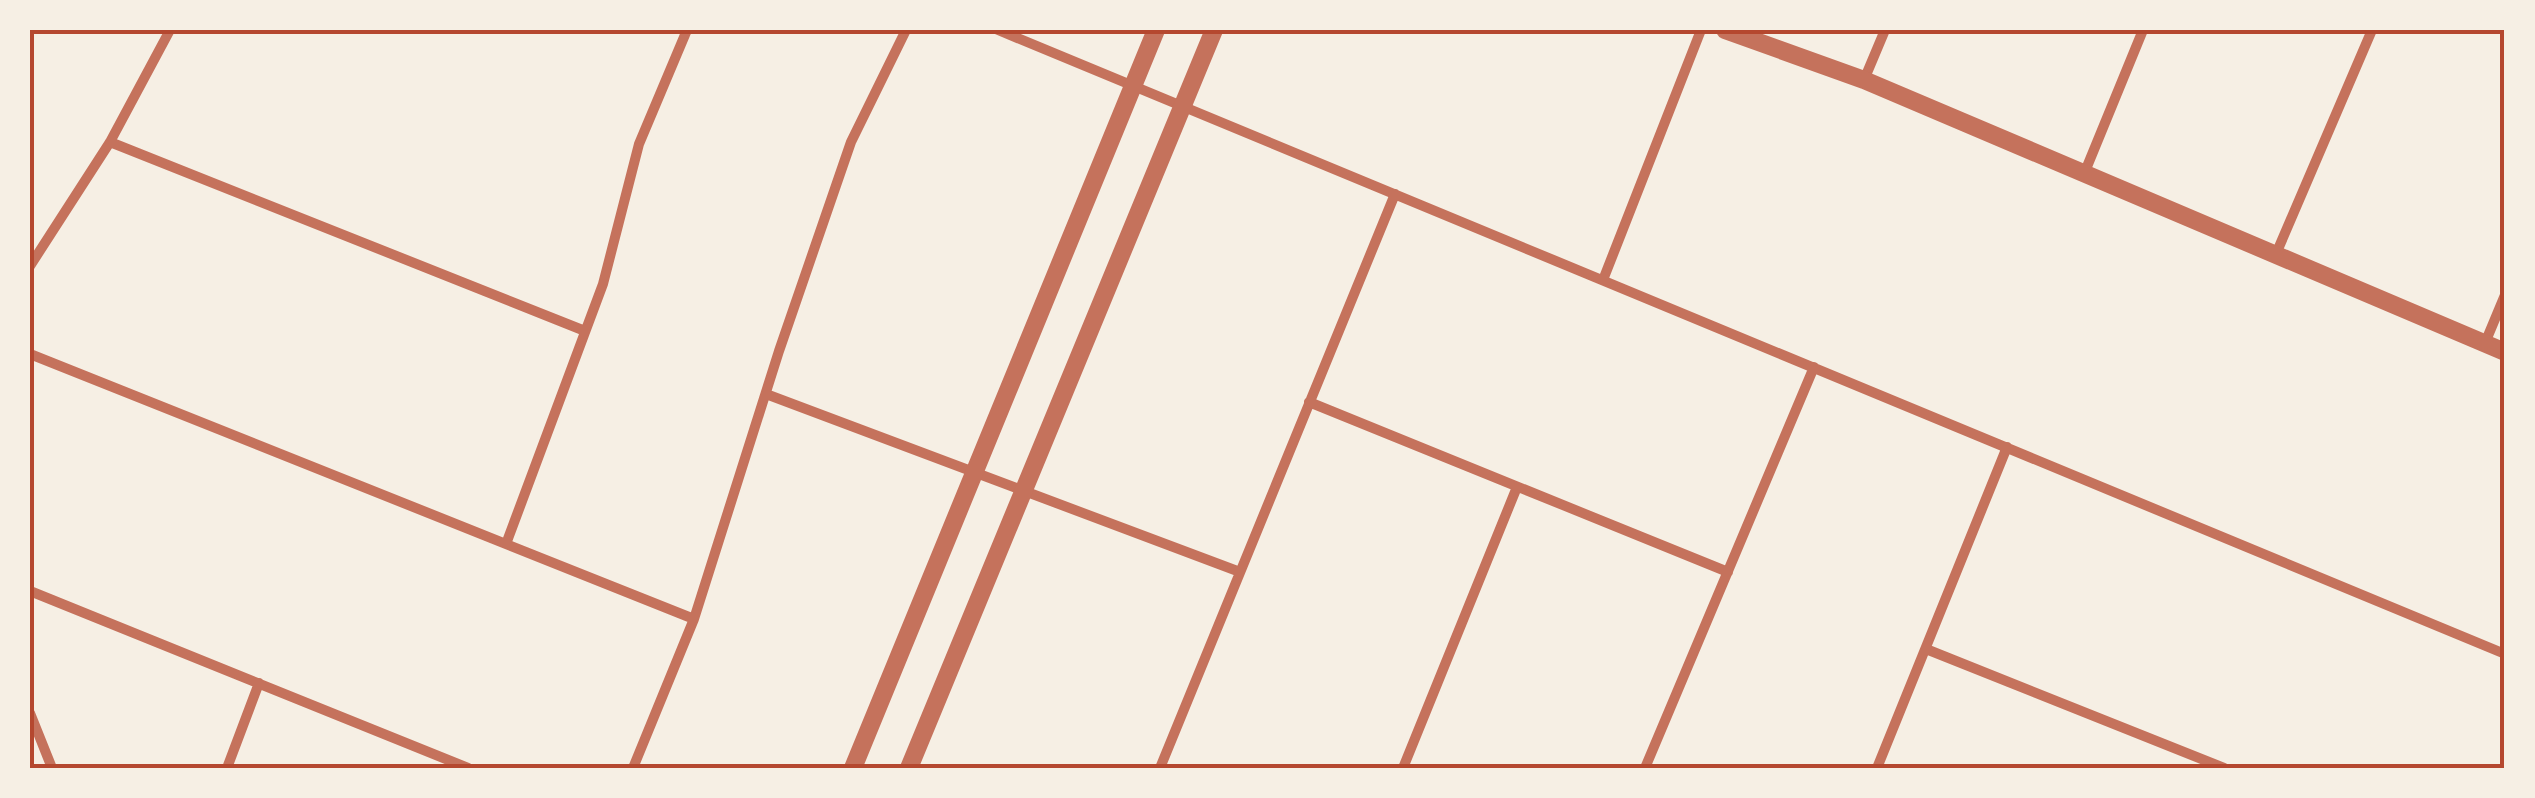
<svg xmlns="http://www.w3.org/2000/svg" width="2535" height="798" viewBox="0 0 2535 798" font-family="Poppins,sans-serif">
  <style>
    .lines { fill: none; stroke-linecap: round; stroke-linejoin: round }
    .minor { stroke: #c5725c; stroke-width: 10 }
    .tertiary { stroke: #c5725c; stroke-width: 18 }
    .neatline { fill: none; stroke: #b5482f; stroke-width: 4 }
  </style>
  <rect width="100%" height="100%" fill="#f6efe4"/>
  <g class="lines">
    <path class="minor" d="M998 30 2505 654
      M1864 80 1885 30
      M110 142 585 331
      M2084 174 2143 30
      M2276 254 2372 30
      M30 266 110 142 170 30
      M1603 280 1701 30
      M2485 343 2505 295
      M30 354 694 619
      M766 394 1240 572
      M1309 402 1728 572
      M506 544 603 284 639 144 687 30
      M30 591 468 768
      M1926 649 2224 768
      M30 713 52 768
      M227 768 259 683
      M633 768 694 619 779 351 851 142 906 30
      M1160 768 1395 194
      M1403 768 1517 487
      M1645 768 1814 367
      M1877 768 2007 447
      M2504 768 2505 767"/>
    <path class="tertiary" d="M1725 30 1864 80 2505 352
      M853 768 1156 30
      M909 768 1214 30"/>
  </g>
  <rect width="2535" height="798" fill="none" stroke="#f6efe4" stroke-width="65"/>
  <rect x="32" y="32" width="2470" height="734" class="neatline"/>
</svg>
